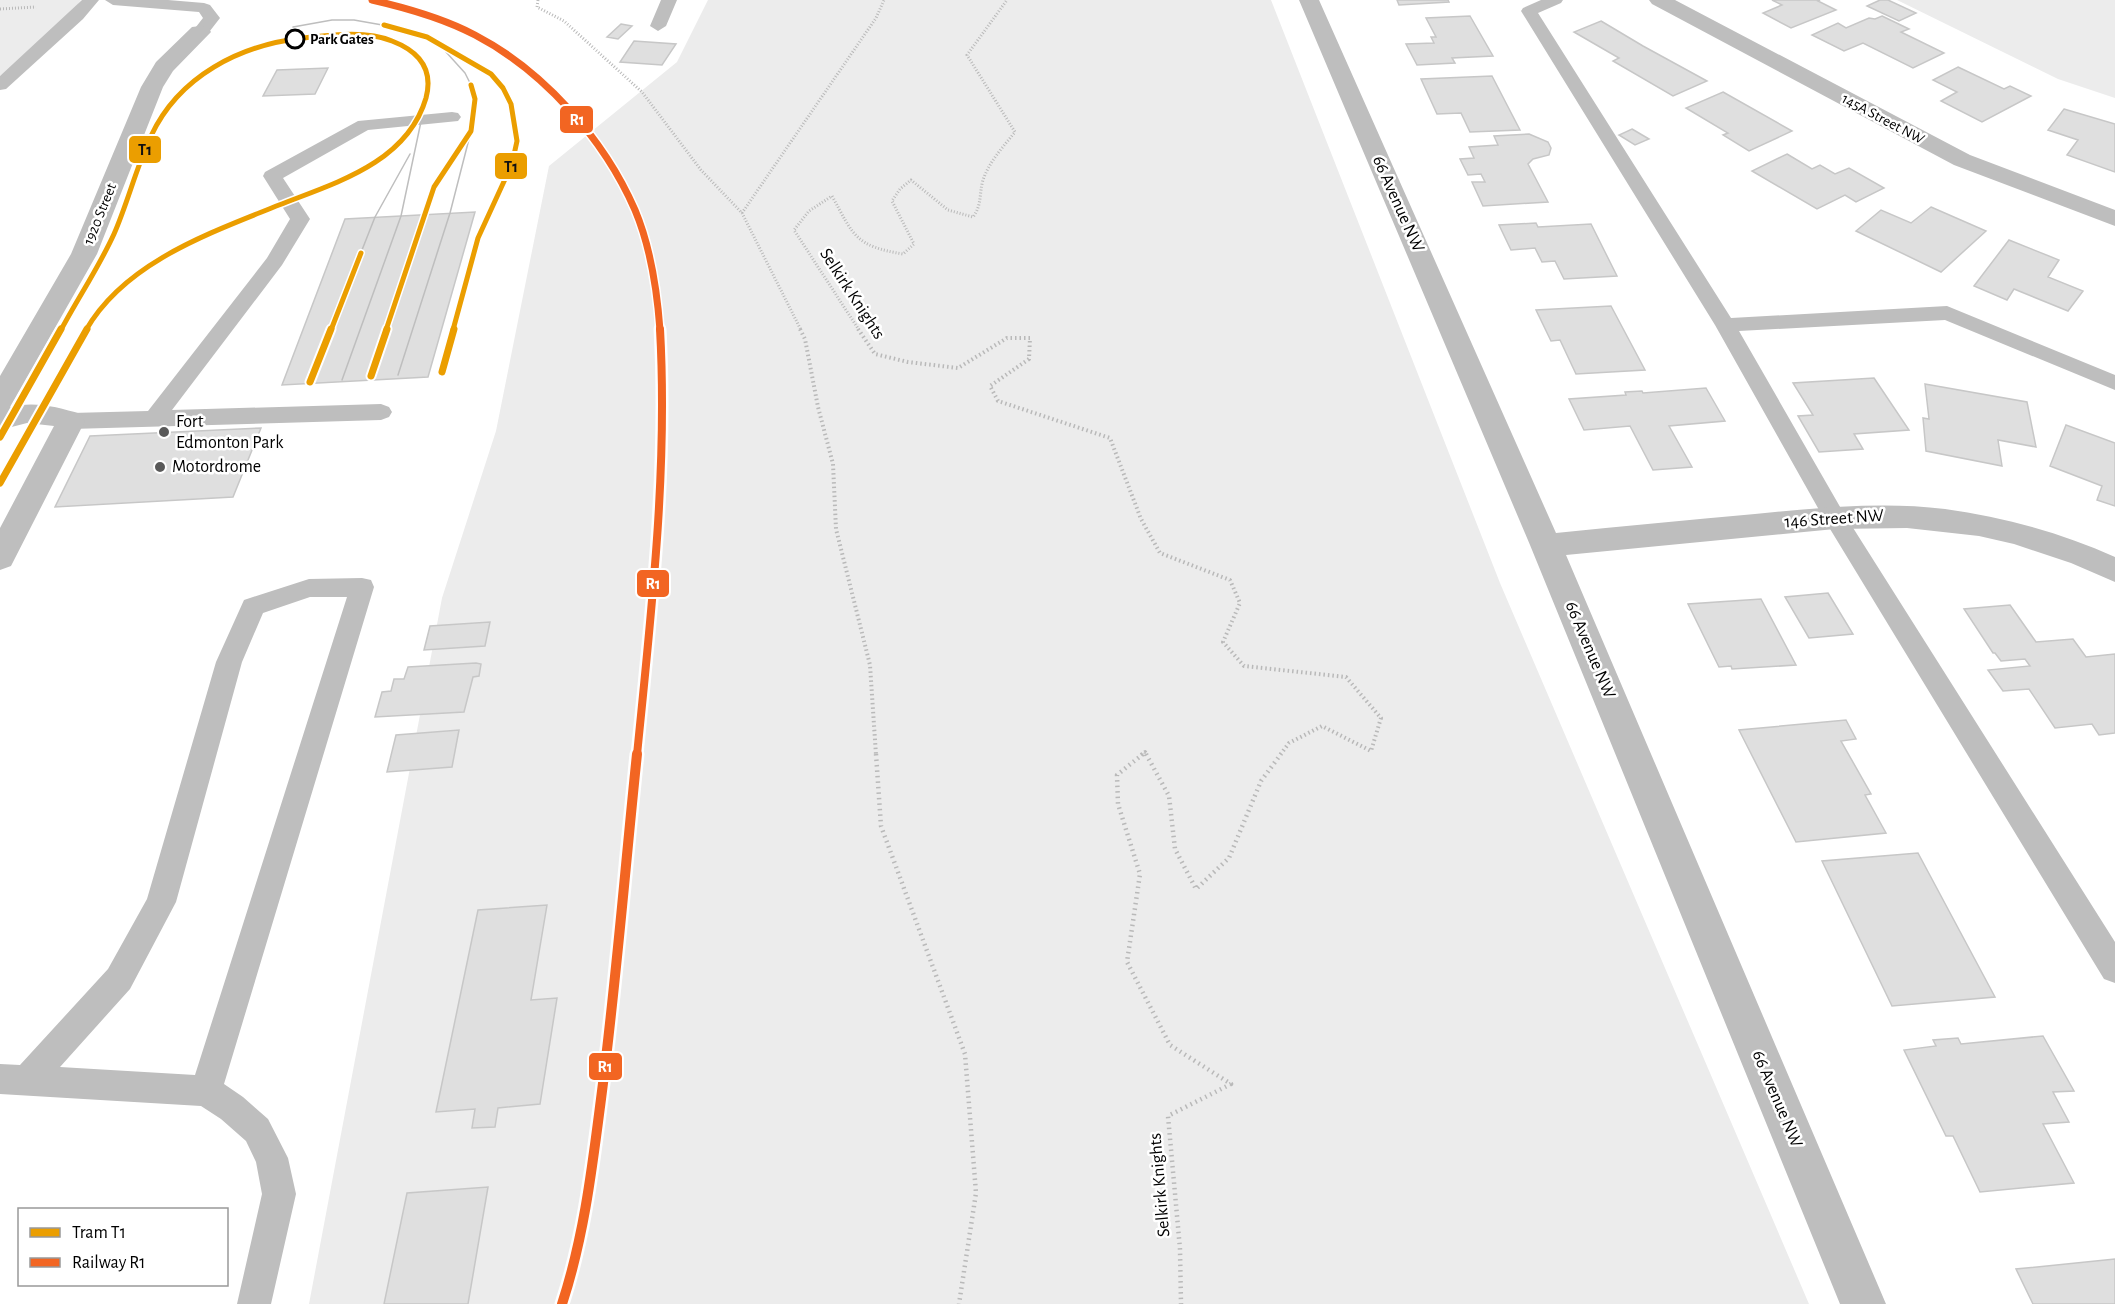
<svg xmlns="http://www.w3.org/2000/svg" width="2115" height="1304" viewBox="0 0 2115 1304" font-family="'Alegreya Sans',sans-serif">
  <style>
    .green { fill: #ececec }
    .building { fill: #dfdfdf; stroke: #c7c7c7; stroke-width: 1.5 }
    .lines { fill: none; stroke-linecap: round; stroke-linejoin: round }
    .path-far2 { stroke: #b9b9b9; stroke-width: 3; stroke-dasharray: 1 2; stroke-linecap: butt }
    .path-far1 { stroke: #b9b9b9; stroke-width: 4; stroke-dasharray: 1.5 3; stroke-linecap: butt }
    .path { stroke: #b9b9b9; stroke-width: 4.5; stroke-dasharray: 1.5 4; stroke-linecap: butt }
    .lane { fill: #bebebe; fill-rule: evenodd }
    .street { fill: #bebebe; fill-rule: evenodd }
    .tram { stroke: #bebebe; stroke-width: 1.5 }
    .rail-1-far2-casing { stroke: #fff; stroke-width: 10 }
    .rail-1-far1-casing { stroke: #fff; stroke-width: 13 }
    .rail-1-casing { stroke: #fff; stroke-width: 15 }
    .rail-1-far2 { stroke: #f26522; stroke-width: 7 }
    .rail-1-far1 { stroke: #f26522; stroke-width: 8 }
    .rail-1 { stroke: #f26522; stroke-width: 10 }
    .tram-1-far1-casing { stroke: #fff; stroke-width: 8 }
    .tram-1-casing { stroke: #fff; stroke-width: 11 }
    .tram-1-far1 { stroke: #eb9e00; stroke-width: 5 }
    .tram-1 { stroke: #eb9e00; stroke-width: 7 }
    .stop-dot { fill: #fff; stroke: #000; stroke-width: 3 }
    .poi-dot { fill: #595959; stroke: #fff; stroke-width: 2 }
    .labels { text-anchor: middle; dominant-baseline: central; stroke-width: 5; stroke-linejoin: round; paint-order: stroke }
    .far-stop-label { font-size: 15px; font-weight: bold; fill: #000; stroke: #fff; text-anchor: start }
    .far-street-label { font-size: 15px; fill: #000; stroke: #fff }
    .street-label { font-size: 18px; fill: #000; stroke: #fff }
    .poi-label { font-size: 18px; fill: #000; stroke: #fff; text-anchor: start }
    .line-badge { stroke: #fff; stroke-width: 2 }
    .badge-label { font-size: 16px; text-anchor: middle; font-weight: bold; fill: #fff }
    .pale-badge-label { font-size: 16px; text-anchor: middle; font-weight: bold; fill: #111 }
  </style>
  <rect width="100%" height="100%" fill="#fff"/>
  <path class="green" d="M0 0H81L54 35 0 76Z
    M708 0H1271L1500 583 1809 1304H309L442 598 496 431 549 166 677 62Z
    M1897 0H2115V98L2058 79Z"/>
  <path class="building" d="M1397 0H1448L1449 2 1399 5Z
    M1772 0H1820L1818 1 1836 10 1791 28 1763 13 1782 5Z
    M1880 0H1888L1916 13 1899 21 1867 6Z
    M1470 16 1493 56 1452 58 1455 63 1417 65 1406 44 1434 43 1431 37H1436L1426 18Z
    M1882 16 1909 29 1901 32 1944 53 1913 68 1863 43 1844 51 1812 35 1838 23 1846 28 1869 18 1875 19Z
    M1601 21 1643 46 1707 81 1673 96 1613 61 1619 58 1574 32Z
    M621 24 632 26 618 39 607 37Z
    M634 41 676 44 662 65 620 62Z
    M1958 67 2004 89 2010 86 2031 96 1982 122 1941 101 1957 92 1933 80Z
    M328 68 315 94 263 96 277 70Z
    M1492 76 1520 130 1470 132 1461 113 1437 114 1421 79Z
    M1723 92 1792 131 1749 151 1723 135 1728 133 1686 108Z
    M2064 109 2115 124V172L2067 155 2078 140 2048 130Z
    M1632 129 1649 139 1635 145 1619 135Z
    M1529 134 1548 142 1551 148 1549 155 1533 159 1528 164 1548 202 1483 206 1472 182H1485L1481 174 1468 175 1460 159 1474 158 1469 147 1498 145 1494 136Z
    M1787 154 1812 169 1820 165 1835 174 1849 168 1884 188 1856 202 1845 195 1817 209 1752 171Z
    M1931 207 1986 231 1941 272 1856 231 1881 210 1911 223Z
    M475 212 428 377 282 385 345 219Z
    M1536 223 1538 227 1591 224 1617 276 1564 279 1555 261 1542 262 1535 248 1511 250 1499 225Z
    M2009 240 2059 260 2048 277 2083 291 2068 311 2014 289 2007 300 1974 286Z
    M1611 306 1645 370 1576 374 1560 340 1551 341 1536 310Z
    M1874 378 1909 430 1854 434 1863 449 1819 452 1798 416 1813 415 1793 383Z
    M1925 384 2027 402 2036 447 1998 440 2002 466 1926 451 1923 418 1929 419Z
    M1706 388 1725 421 1669 426 1692 467 1653 470 1630 426 1584 430 1569 399 1626 395 1625 392 1642 391 1643 393Z
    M2066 425 2115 443V506L2097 500 2102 486 2050 466Z
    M261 428 233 497 55 507 90 436Z
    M1828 593 1853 634 1809 638 1785 597Z
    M1761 599 1796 665 1732 669 1731 666 1719 667 1688 604Z
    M2010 605 2036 642 2073 639 2086 657 2115 654V733L2099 735 2092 724 2055 728 2029 689 2003 691 1988 670 2030 666 2025 659 2001 661 1995 653H1993L1964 609Z
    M490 622 485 646 424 650 430 626Z
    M476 663 481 664 479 676 473 677 464 712 375 717 382 692 391 691 394 679H404L408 667Z
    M1846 720 1856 739 1841 741 1871 794 1865 795 1886 833 1796 842 1739 730Z
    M459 730 452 767 387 772 396 735Z
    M1918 853 1995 997 1892 1006 1822 861Z
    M547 905 531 1000 557 998 540 1104 498 1108 495 1127 472 1128 475 1109 436 1112 478 910Z
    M2043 1036 2074 1091 2053 1092 2069 1122 2043 1124 2074 1183 1980 1192 1953 1136H1946L1904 1050 1936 1046 1933 1040 1958 1038 1961 1044Z
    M488 1187 468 1304H384L407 1193Z
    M2115 1259V1304H2033L2016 1269Z"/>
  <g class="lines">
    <path class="path-far2" d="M538 0 537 7 564 21 642 92 701 170 742 213 801 330
      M0 9 36 7
      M742 213 876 18 884 0
      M859 330 794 230 809 211 832 196C854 236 855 246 903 254L914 244 892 201 900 189 911 180 948 210 973 217C982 205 979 194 983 180 989 162 1003 147 1015 132L967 55 1007 0"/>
    <path class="path-far1" d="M800 329 805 339 818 407 833 464 836 529 870 665 876 755
      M858 329 875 354 908 362 958 368 1007 338H1030L1029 359 990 386 998 401 1110 438 1141 519 1160 553 1230 580 1240 603 1223 642 1244 666 1346 677 1381 718 1371 751 1322 726 1289 743 1280 755
      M1141 755 1145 752 1147 755"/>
    <path class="path" d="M876 754 881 826 965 1054 976 1193 959 1304
      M1143 754 1117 775 1118 804 1140 874 1127 962 1170 1045 1231 1084 1168 1116 1180 1249 1181 1304
      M1146 754 1169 796 1175 849 1196 889 1229 858 1261 781 1281 754"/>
    <path class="lane" d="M82 0H99L83 19 6 89 0 90V76Z
      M105 0H168L204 3 210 5 220 18 206 36 200 37 192 32 203 18 199 12 113 5Z
      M661 0H677L666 26 658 31 650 26Z
      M1541 0H1563L1561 3 1538 13 1731 318 1947 306 2115 375V390L1945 320 1739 331 1843 512 2115 942V983L2104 979 1827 524 1715 325 1521 11 1523 8Z
      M452 112 458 113 461 117 458 121 368 130 283 178 310 219 282 265 172 410 381 404 389 407 392 412 389 417 381 420 71 429 63 426 60 421 63 416 71 413 148 411 267 258 290 219 263 176 265 172 358 121Z
      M362 578 371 580 374 587 224 1084 243 1097 268 1119 288 1158 296 1194 271 1304H237L262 1194 256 1162 246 1141 221 1119 201 1106 0 1094V1064L20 1065 108 969 147 899 216 662 244 600 309 579ZM310 597H347L195 1075 60 1067 130 989 176 902 242 662 263 613Z"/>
    <path class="street" d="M1299 0H1319L1556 533C1622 526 1689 520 1755 514 1818 508 1882 501 1945 509 2004 517 2061 533 2115 557V582L2071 563 2014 544 1979 536 1907 528 1835 529 1566 555 1886 1304H1840L1530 545Z
      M1649 0H1675L1970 155 2115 210V226L1954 165 1652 4Z
      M200 26 208 27 211 32 173 71 163 87 97 254 10 407C35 401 57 407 81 414L85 421 11 566 0 570V528L54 426 27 423 0 430V376L71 254 141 87 156 62 192 27Z"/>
    <path class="tram" d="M293 27 332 20H354L405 29 427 37 491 74 503 88 511 104 517 141 512 164 478 238 442 372
      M398 375 450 213 469 139
      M371 376 434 187 471 131 475 99 471 85 465 73 446 52
      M342 380 401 216 426 98
      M310 382 375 217 410 154"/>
    <g class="rail-1-far2-casing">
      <path id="rail-1-far2" d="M372 0C407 8 443 18 475 35 544 71 604 139 635 210 651 248 657 289 660 330"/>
    </g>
    <g class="rail-1-far1-casing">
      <path id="rail-1-far1" d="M637 755C651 614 668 471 660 329"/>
    </g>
    <g class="rail-1-casing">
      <path id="rail-1" d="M562 1304C584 1237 592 1169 601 1099 616 984 625 869 637 754"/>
    </g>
    <use href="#rail-1-far2" class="rail-1-far2"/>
    <use href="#rail-1-far1" class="rail-1-far1"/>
    <use href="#rail-1" class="rail-1"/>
    <g class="tram-1-far1-casing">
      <path id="tram-1-far1" d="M384 25 427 37 491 74 503 88 511 104 517 141 512 164 478 238 453 330
        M61 330C78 298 99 267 114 234 128 202 136 168 151 136 179 76 240 45 303 38 331 35 366 30 392 41 418 51 434 68 426 98 407 163 335 183 279 205 210 233 125 262 86 330
        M331 330 361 253
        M386 330 434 187 471 131 475 99 471 85"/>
    </g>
    <g class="tram-1-casing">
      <path id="tram-1" d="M442 372 454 329
        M371 376 387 329
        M310 382 331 329
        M0 437 61 329
        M0 483 87 329"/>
    </g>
    <use href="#tram-1-far1" class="tram-1-far1"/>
    <use href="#tram-1" class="tram-1"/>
  </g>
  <circle class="stop-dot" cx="295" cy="39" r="9"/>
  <g class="poi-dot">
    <circle cx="164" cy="432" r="6"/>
    <circle cx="160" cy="467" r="6"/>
  </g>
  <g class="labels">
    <g class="far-stop-label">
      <text x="310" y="39">Park Gates</text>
    </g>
    <g class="far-street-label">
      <text transform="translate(1883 119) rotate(28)">145A Street NW</text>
      <text transform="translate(100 214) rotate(-68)">1920 Street</text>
    </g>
    <g class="street-label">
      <text transform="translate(1398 204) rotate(66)">66 Avenue NW</text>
      <text transform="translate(852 294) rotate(57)">Selkirk Knights</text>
      <text transform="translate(1834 519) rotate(-4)">146 Street NW</text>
      <text transform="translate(1590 650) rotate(67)">66 Avenue NW</text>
      <text transform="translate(1777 1099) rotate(67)">66 Avenue NW</text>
      <text transform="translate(1160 1185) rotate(-95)">Selkirk Knights</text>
    </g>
    <g class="poi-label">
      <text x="176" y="422">Fort<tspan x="176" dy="21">Edmonton Park</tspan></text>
      <text x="172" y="467">Motordrome</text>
    </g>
  </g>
  <g class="line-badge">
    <rect x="559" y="105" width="35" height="29" rx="6" fill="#f26522"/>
    <rect x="128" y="135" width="34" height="29" rx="6" fill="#eb9e00"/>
    <rect x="494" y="152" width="34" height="28" rx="6" fill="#eb9e00"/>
    <rect x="636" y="569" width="34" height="29" rx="6" fill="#f26522"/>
    <rect x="588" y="1052" width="35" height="29" rx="6" fill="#f26522"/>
  </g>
  <g class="badge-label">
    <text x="577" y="125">R1</text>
    <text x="653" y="589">R1</text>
    <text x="605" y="1072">R1</text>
  </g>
  <g class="pale-badge-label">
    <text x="145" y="155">T1</text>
    <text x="511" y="172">T1</text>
  </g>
  <rect x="18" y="1208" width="210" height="78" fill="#ffffff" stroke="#999999" stroke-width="1.5"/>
  <rect x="30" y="1228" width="30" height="9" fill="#eb9e00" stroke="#999999" stroke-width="1.5"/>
  <text x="72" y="1238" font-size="18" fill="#000000">Tram T1</text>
  <rect x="30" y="1258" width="30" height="9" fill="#f26522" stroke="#999999" stroke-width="1.5"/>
  <text x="72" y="1268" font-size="18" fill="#000000">Railway R1</text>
</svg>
